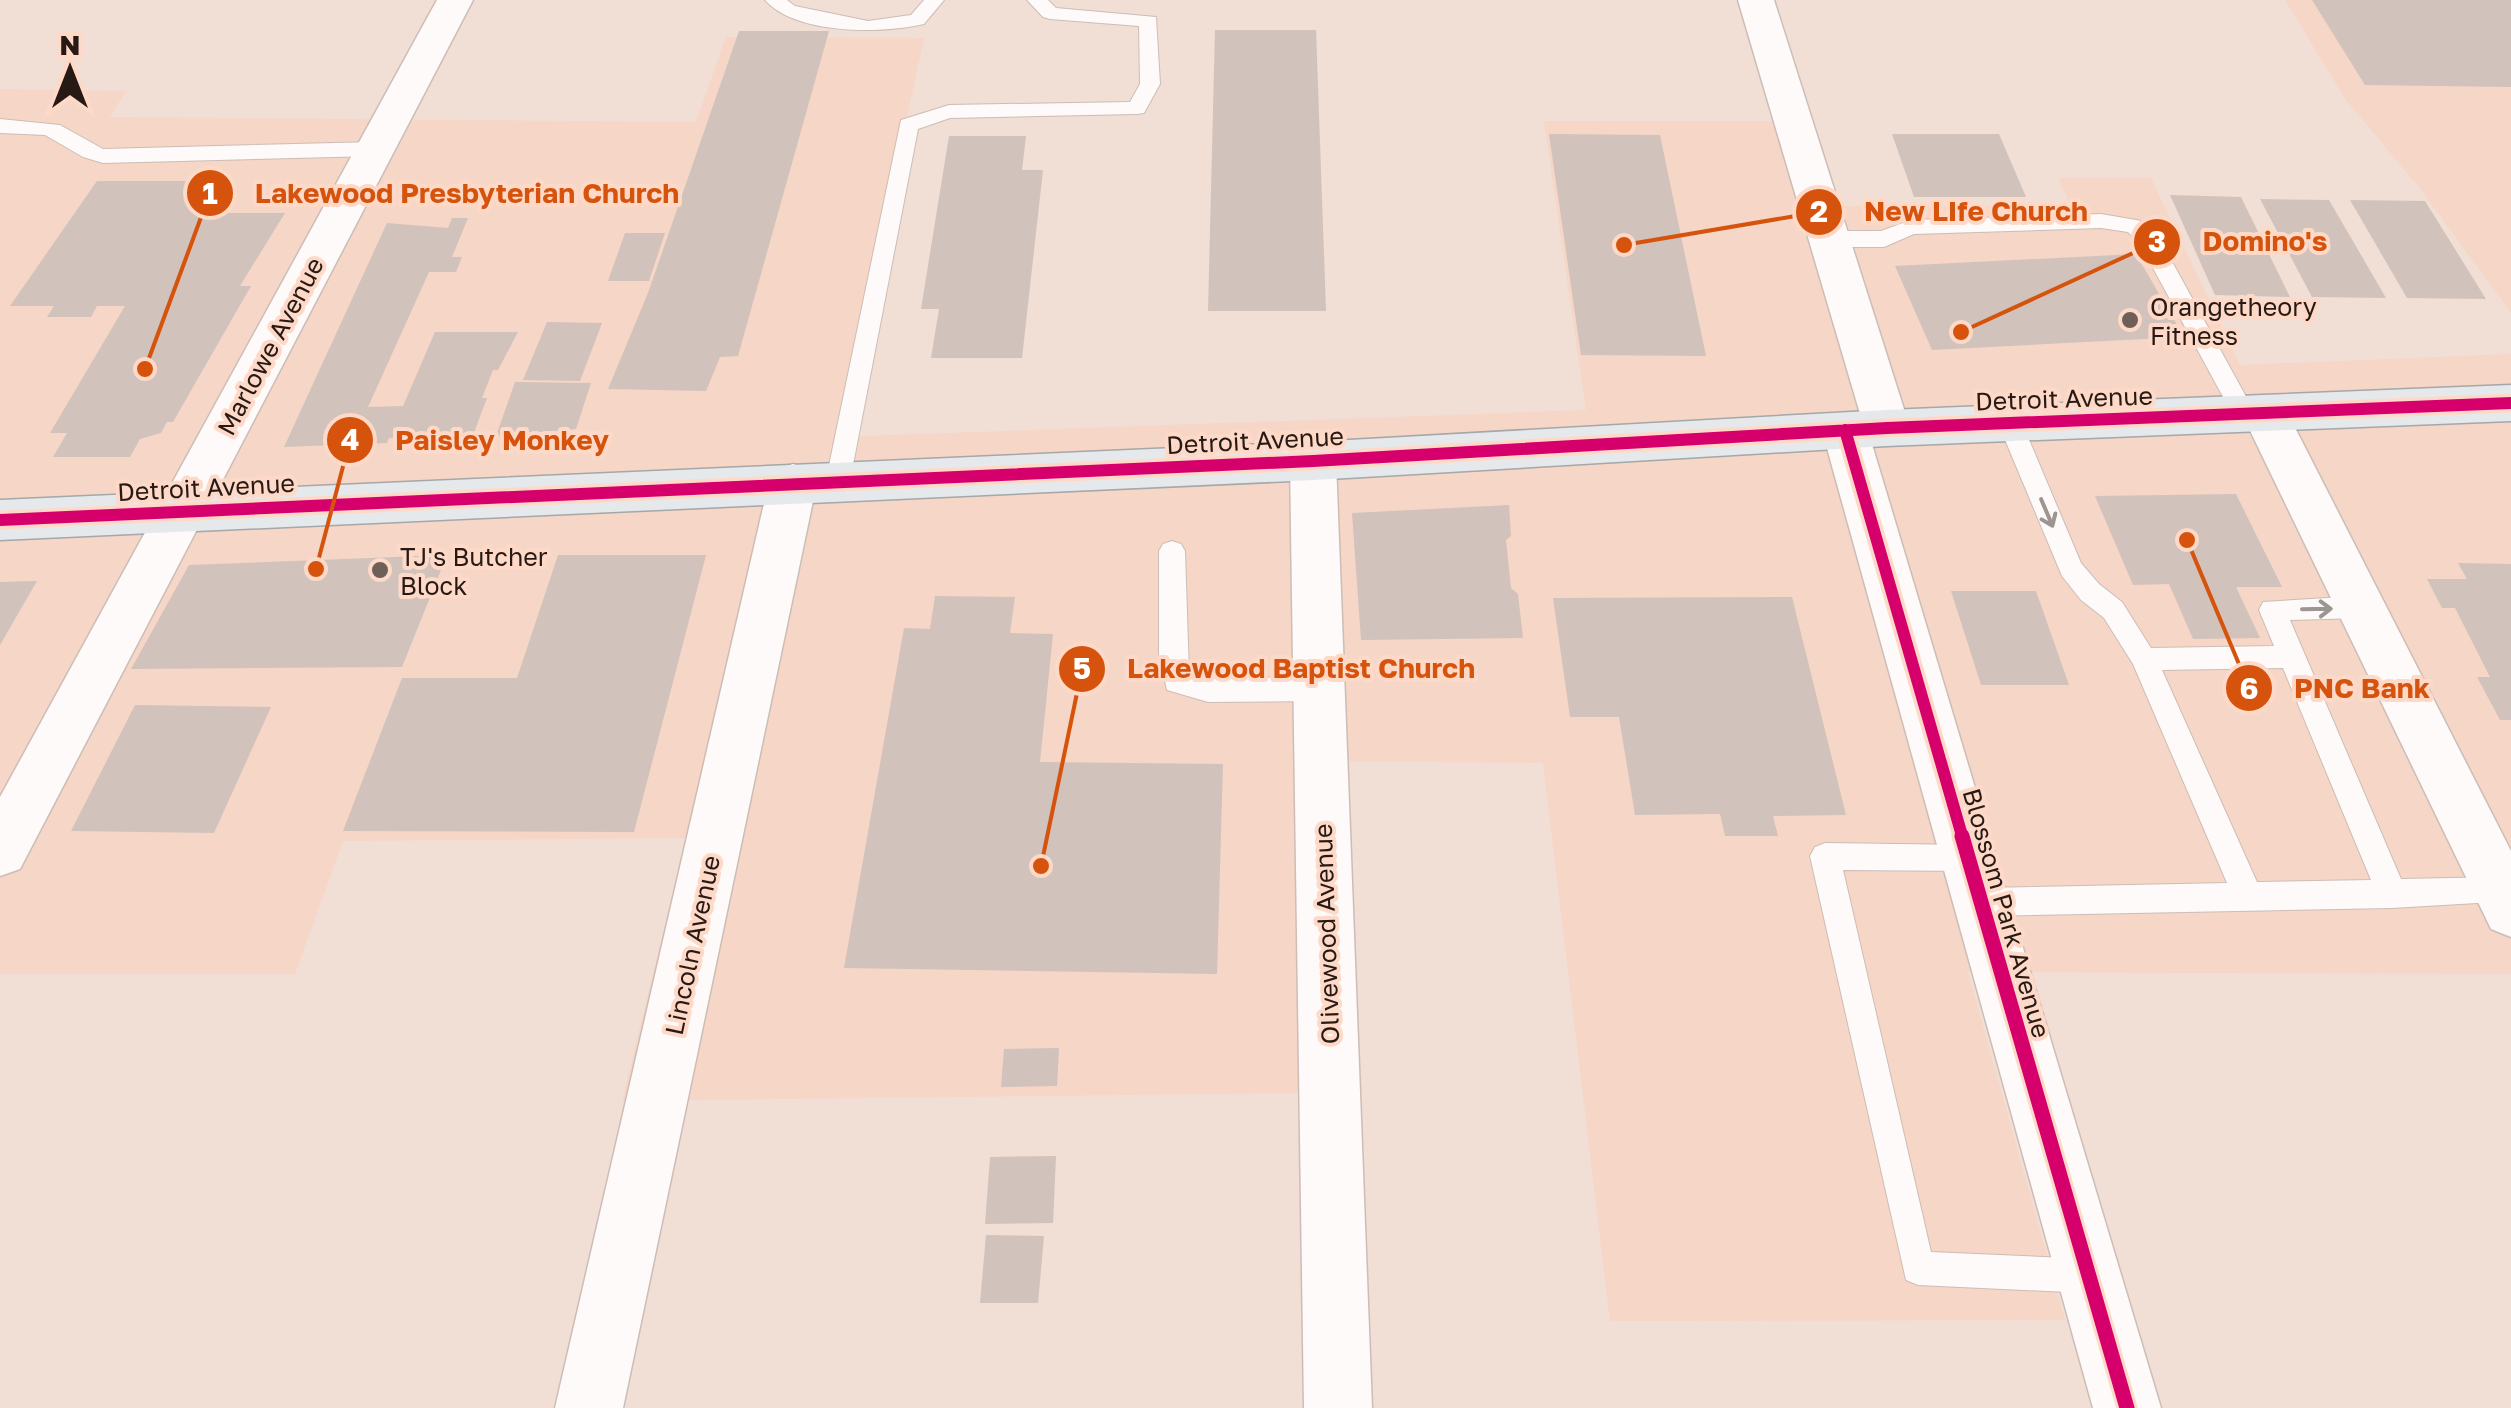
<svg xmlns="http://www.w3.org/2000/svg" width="2511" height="1408" viewBox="0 0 2511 1408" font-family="'Golos Text',sans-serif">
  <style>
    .built { fill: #f6d6c6 }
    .building { fill: #d1c2bb }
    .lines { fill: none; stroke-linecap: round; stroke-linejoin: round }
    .service-casing { stroke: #ccbdb6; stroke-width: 2 }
    .minor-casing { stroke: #ccbdb6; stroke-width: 3 }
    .primary-casing { stroke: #a5a7a9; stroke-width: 3 }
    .service { fill: #fdfaf9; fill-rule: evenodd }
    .minor { fill: #fdfaf9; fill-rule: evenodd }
    .primary { fill: #e5e9eb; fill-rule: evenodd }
    .cycleway-far1-casing { stroke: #fed9c8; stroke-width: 19 }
    .cycleway-casing { stroke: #fed9c8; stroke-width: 21 }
    .cycleway-far1 { stroke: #d6006c; stroke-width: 12 }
    .cycleway { stroke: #d6006c; stroke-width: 15 }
    .oneway { stroke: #9d9592 }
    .poi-dot { fill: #6e5f58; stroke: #fed9c8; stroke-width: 4 }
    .labels { text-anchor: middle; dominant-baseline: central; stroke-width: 8; stroke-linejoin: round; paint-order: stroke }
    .poi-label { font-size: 25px; fill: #271a14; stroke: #fed9c8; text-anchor: start }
    .street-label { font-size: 25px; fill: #271a14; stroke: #fed9c8 }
    .leader { fill: none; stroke: #d5530d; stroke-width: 4 }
    .callout-dot { fill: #d5530d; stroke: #fed9c8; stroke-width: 4 }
    .mark-label { font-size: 30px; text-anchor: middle; font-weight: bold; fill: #fff }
    .callout-label { font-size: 28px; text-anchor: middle; font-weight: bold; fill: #d5530d; stroke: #fed9c8; stroke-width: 8; stroke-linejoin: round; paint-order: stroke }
  </style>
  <rect width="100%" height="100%" fill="#f1ded5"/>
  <path class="built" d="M2285 0H2511V313L2418 186 2346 100Z
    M726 37 924 38 838 437 1586 410 1544 121H1800L1828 206H2070L2059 178H2151L2240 365 2511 354V974L1968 972 2065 1320 1610 1321 1543 763 1296 761 1298 1093 622 1101 686 838 343 841 295 974H0V89L126 91 110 117 696 122Z"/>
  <path class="building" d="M2312 0H2511V87L2365 85Z
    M1215 30H1316L1326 311H1208Z
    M739 31H829L738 356 720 357 706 391 608 389 648 293Z
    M1549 134 1660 135 1706 356 1581 355Z
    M1892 134H1999L2026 197H1914Z
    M949 136H1026L1022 170H1043L1022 358H931L939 309H921Z
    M97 181H210L191 213H285L240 286H251L173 422H167L161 433 140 439 130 457H53L67 433H50L125 306H97L91 317H47L54 306H10Z
    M2170 195 2241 197 2290 297 2215 295Z
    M2260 199 2329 200 2386 298 2312 297Z
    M2350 200 2425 201 2486 299 2407 298Z
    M452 218H468L452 257H462L456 272H429L368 407 403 406 435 332H518L498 370H493L482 398H487L472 438H389L387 443 284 447 387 223 448 228Z
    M625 233H665L649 281H608Z
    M2136 254 2184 337 1932 350 1895 266Z
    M547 322 602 323 580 381 523 380Z
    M515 382 591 383 576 429 496 436Z
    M2236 494 2282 587H2236L2260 638 2193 639 2169 584 2133 585 2095 496Z
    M1509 505 1511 536 1506 540 1511 588 1518 594 1523 638 1361 640 1352 513Z
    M447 555 402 667 131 669 189 565Z
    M558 555H706L634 832 343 831 402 678H517Z
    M2458 563 2511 564V720H2500L2477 677H2490L2455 608H2442L2427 579H2467Z
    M37 581 0 645V582Z
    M1951 591H2036L2069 685H1981Z
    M935 596 1015 597 1010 633 1053 634 1040 762 1223 764 1217 974 844 968 904 628 930 629Z
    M1792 597 1846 815 1773 816 1778 836H1725L1720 814 1635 815 1619 717H1570L1553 598Z
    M135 705 271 707 214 833 71 831Z
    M1059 1048 1057 1086 1001 1087 1004 1049Z
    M1056 1156 1053 1223 985 1224 990 1157Z
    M986 1235 1044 1236 1038 1303H980Z"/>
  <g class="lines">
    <g class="service-casing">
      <path id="service" d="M765 0H787L795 6 868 21 911 15 924 0H944L924 24C882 34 796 35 765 0Z
        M1027 0H1048L1056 8 1156 17 1160 84 1144 113 1137 114 950 118 918 129 850 480 847 487H829L826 480 901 120 949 105 1130 102 1140 84 1139 26 1050 19 1043 17Z
        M0 119 60 125 103 149 375 142 385 149 375 156 103 163 83 157 45 135 0 133Z
        M2101 214 2142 221 2158 236 2255 413 2251 419H2235L2141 246 2128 232 2101 228 1914 234 1884 247H1829L1818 239 1829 231H1881L1911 220Z
        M2010 414 2019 417 2022 423 2081 563 2099 584 2122 602 2151 648 2274 646 2259 610 2263 602 2361 596 2370 599 2374 607 2370 615 2361 618 2290 620 2401 879 2502 877 2511 881V901L2392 908 1981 916 1970 912 1966 902 1970 892 1981 888 2227 883 2133 664 2104 618 2081 600 2062 576 1998 423 2001 417ZM2283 668 2371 880 2257 882 2162 670Z
        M1172 541 1181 544 1185 551 1189 674 1208 678 1319 677 1329 681 1333 689 1329 697 1319 701 1208 702 1167 690 1159 655V551L1163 544Z
        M1825 843 1968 845 1978 849 1983 858 1978 867 1968 871 1843 870 1931 1252 2089 1259 2101 1264 2106 1276 2101 1288 2089 1293 1918 1285 1906 1280 1810 856 1815 847Z"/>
    </g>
    <g class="minor-casing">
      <path id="minor" d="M437 0H473L20 869 0 876V797Z
        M1738 0H1774L1910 428 1903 440 1887 445 1871 441 2161 1408H2093L1822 430 1829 418 1845 413 1861 417Z
        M2264 395 2280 400 2287 412 2511 851V937L2491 929 2241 412 2248 400Z
        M1313 443 1330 448 1336 461 1372 1408H1304L1290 461 1296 448Z
        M793 464 810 469 817 482 623 1408H555L769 482 776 469Z"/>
    </g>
    <g class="primary-casing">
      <path id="primary" d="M2511 385V421L1887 446 1313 480 0 540V500L1313 442 1887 410Z"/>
    </g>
    <use href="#service" class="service"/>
    <use href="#minor" class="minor"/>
    <use href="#primary" class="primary"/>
    <g class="cycleway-far1-casing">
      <path id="cycleway-far1" d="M1845 430 1963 839
        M0 520 1313 461 1887 428 2511 403"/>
    </g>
    <g class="cycleway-casing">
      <path id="cycleway" d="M1962 836 2127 1408"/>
    </g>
    <use href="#cycleway-far1" class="cycleway-far1"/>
    <use href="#cycleway" class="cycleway"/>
  </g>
  <defs><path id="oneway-shaft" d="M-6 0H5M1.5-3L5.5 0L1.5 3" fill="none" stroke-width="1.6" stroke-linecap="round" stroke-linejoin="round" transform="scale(2.5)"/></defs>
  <g class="oneway">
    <use href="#oneway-shaft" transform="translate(2047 513) rotate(67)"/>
    <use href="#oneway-shaft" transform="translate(2317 609) rotate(-1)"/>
  </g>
  <g class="poi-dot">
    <circle cx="2130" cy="320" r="10"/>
    <circle cx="380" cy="570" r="10"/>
  </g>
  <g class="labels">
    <g class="poi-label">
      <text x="2150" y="306">Orangetheory<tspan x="2150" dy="29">Fitness</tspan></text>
      <text x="400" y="556">TJ's Butcher<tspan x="400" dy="29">Block</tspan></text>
    </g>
    <g class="street-label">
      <text transform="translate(270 346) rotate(-62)">Marlowe Avenue</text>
      <text transform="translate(2064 398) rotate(-2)">Detroit Avenue</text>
      <text transform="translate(1255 440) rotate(-3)">Detroit Avenue</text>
      <text transform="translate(206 487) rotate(-3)">Detroit Avenue</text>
      <text transform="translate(2007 913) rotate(74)">Blossom Park Avenue</text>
      <text transform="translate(1326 934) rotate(-92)">Olivewood Avenue</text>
      <text transform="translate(692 945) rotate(-78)">Lincoln Avenue</text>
    </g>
  </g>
  <path class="leader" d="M145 369L210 193M1624 245L1819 212M1961 332L2157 242M316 569L350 440M1041 866L1082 669M2187 540L2249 688"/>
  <g class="callout-dot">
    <circle cx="145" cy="369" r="10"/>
    <circle cx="1624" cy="245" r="10"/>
    <circle cx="1961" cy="332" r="10"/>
    <circle cx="316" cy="569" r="10"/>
    <circle cx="1041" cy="866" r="10"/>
    <circle cx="2187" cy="540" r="10"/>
    <circle cx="210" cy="193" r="25"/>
    <circle cx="1819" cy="212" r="25"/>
    <circle cx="2157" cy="242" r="25"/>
    <circle cx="350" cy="440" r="25"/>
    <circle cx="1082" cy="669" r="25"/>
    <circle cx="2249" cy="688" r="25"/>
  </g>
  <g class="mark-label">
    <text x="210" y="204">1</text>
    <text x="1819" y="222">2</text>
    <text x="2157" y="252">3</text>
    <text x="350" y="450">4</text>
    <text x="1082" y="679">5</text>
    <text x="2249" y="699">6</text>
  </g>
  <g class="callout-label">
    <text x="467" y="203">Lakewood Presbyterian Church</text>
    <text x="1976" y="221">New LIfe Church</text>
    <text x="2265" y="251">Domino's</text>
    <text x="502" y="450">Paisley Monkey</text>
    <text x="1301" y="678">Lakewood Baptist Church</text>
    <text x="2362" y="698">PNC Bank</text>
  </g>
  <g transform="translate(70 70)" stroke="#fed9c8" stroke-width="8" paint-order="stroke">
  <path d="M0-8L18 38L0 25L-18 38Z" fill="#271a14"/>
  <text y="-15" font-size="28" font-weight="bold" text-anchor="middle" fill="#271a14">N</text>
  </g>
</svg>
